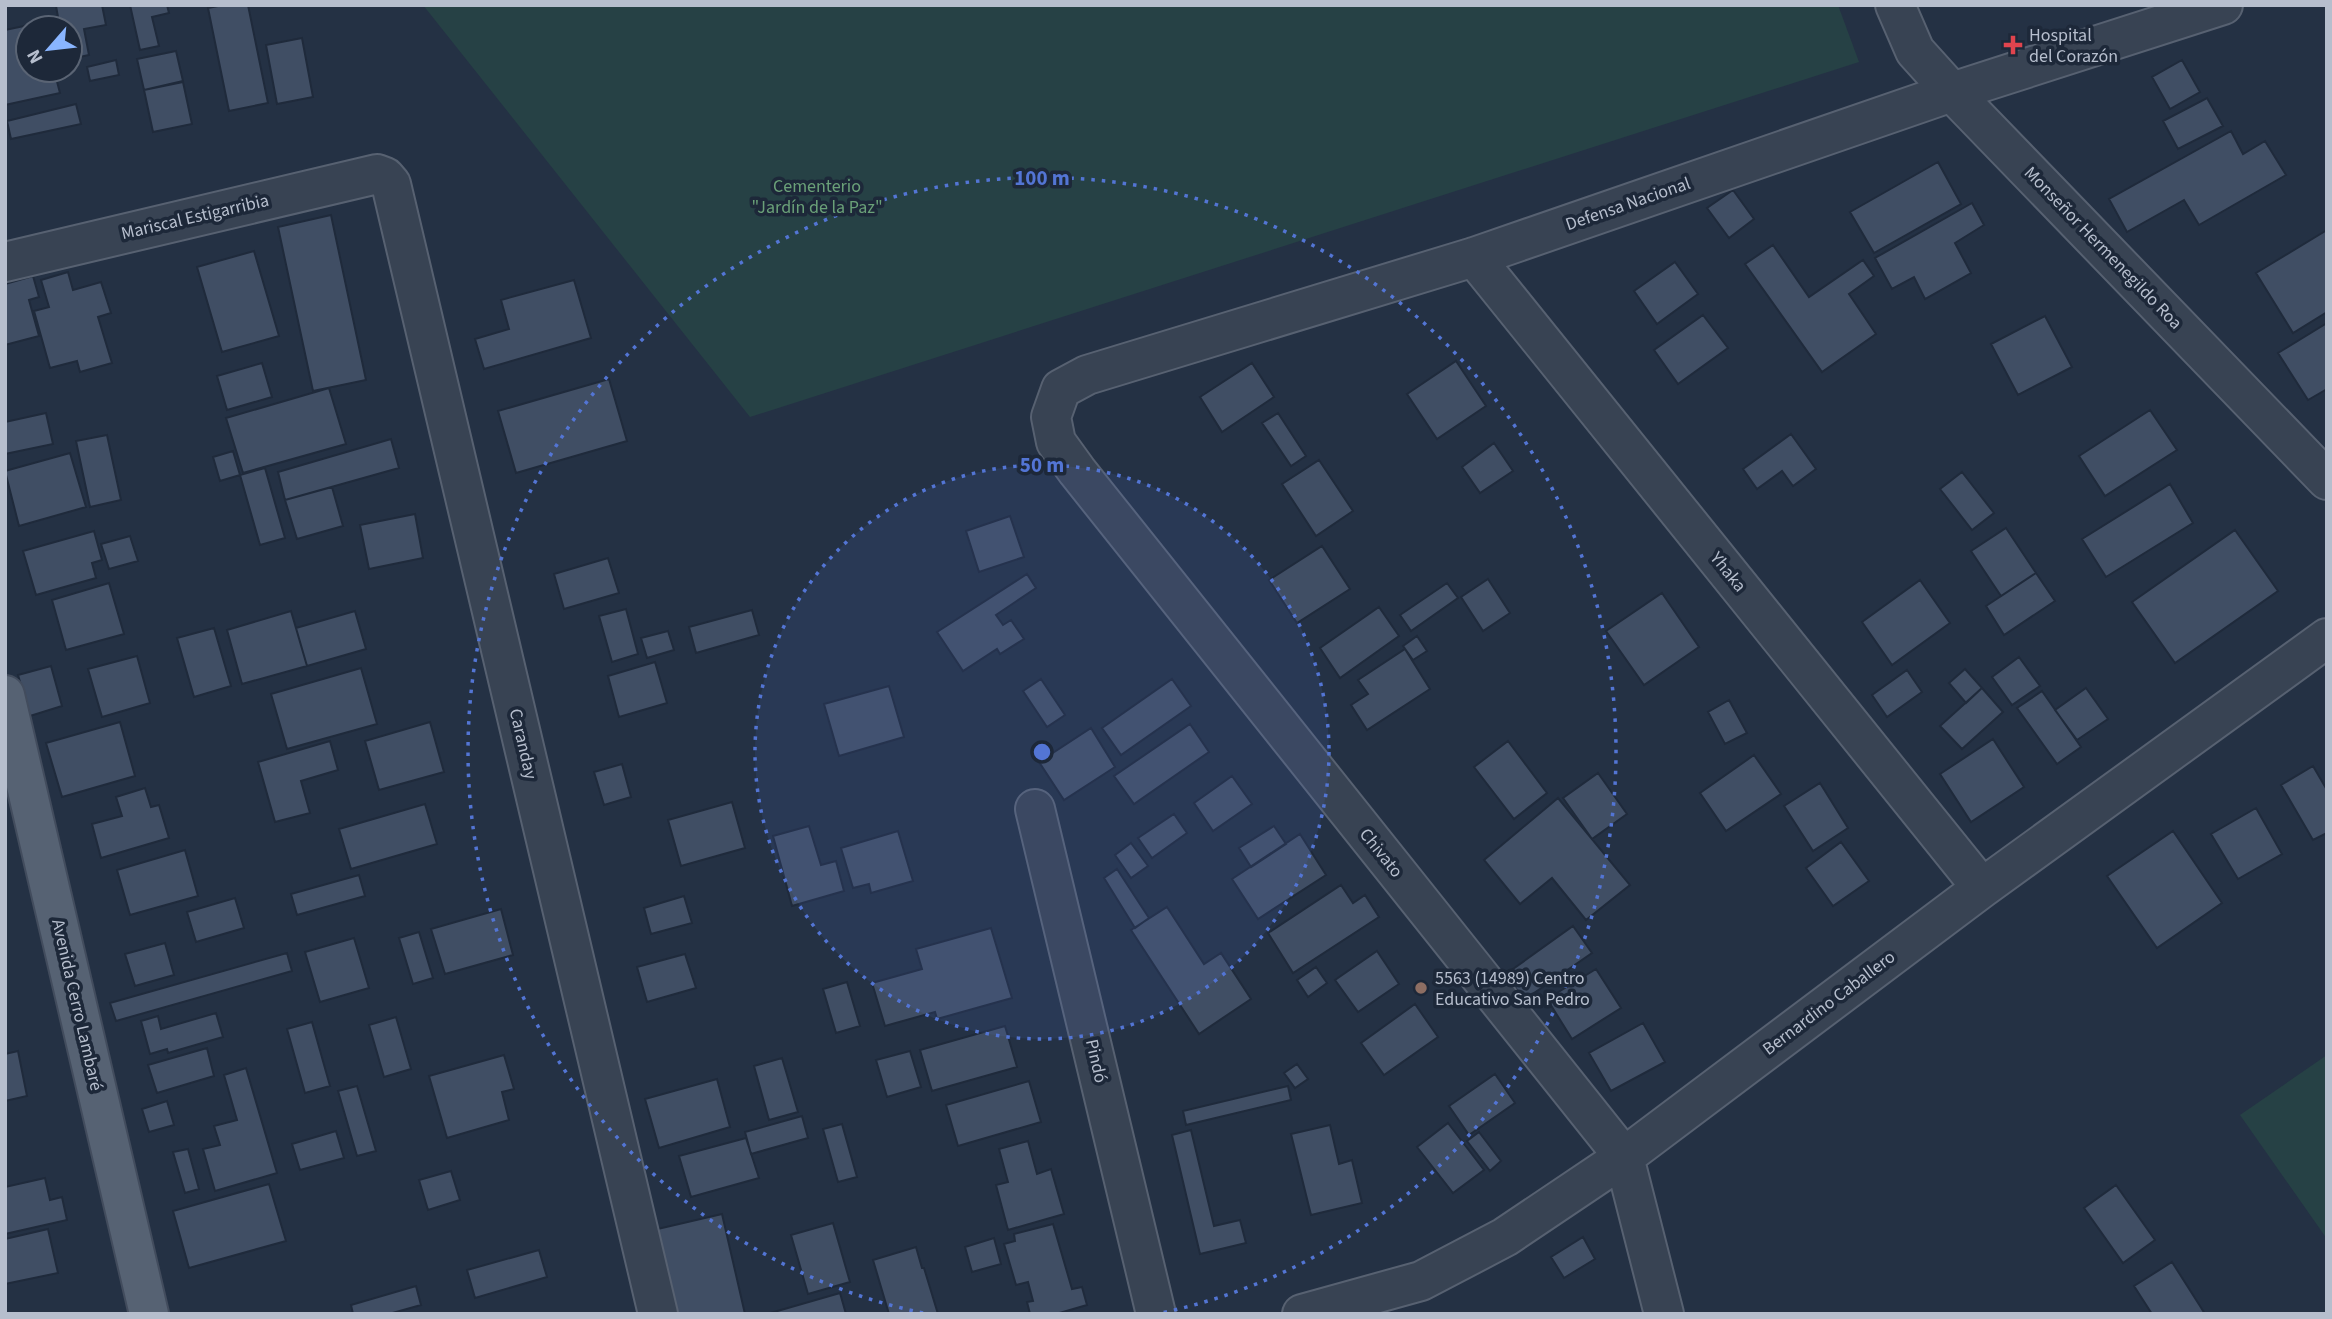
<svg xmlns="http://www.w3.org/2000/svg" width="2332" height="1319" viewBox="0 0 2332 1319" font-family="'Source Sans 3',sans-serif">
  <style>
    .green { fill: #264145 }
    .building { fill: #404e64; stroke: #1f2a3b; stroke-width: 2 }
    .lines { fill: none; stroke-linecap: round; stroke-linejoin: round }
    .minor-casing { stroke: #576171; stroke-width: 42 }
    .major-casing { stroke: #424c5d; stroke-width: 42 }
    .minor { stroke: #384353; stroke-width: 38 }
    .major { stroke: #566273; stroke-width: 38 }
    .ring { fill: none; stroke: #5375d4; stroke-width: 3.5; stroke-dasharray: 3.5 7 }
    .health-dot { fill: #e0444e; stroke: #1d2839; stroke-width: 2.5 }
    .education-dot { fill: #8d6e63; stroke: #1d2839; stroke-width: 2.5 }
    .labels { text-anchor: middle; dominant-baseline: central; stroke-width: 7; stroke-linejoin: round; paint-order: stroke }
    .poi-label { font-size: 18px; fill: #b6becd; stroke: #1d2839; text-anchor: start }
    .park-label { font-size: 18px; fill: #6aa078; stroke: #1d2839 }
    .street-label { font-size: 18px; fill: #b6becd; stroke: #1d2839 }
    .centre { fill: #5375d4; stroke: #1d2839; stroke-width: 3.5 }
    .ring-label { font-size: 21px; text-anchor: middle; font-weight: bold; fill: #5375d4; stroke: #1d2839; stroke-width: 7; stroke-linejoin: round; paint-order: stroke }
  </style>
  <rect width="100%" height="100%" fill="#243144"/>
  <path class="green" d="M423 5H1838L1859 62 750 417Z
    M2327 1055V1239L2240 1115Z"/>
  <path class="building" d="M102 5 106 25 84 29 89 55 70 59V28H60L56 6Z
    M130 5H167L169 13 152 17 159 46 140 50Z
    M223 5H248L268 103 229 111 208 8Z
    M43 22 45 28H28V70H54L60 93 5 105V30Z
    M302 38 313 97 277 104 266 45Z
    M176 51 183 81 144 90 137 59Z
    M116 60 119 75 90 81 87 67Z
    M2182 60 2200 92 2170 109 2152 77Z
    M183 82 192 124 153 132 144 90Z
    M2207 98 2223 126 2178 149 2163 121Z
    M76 104 81 124 11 139 7 121Z
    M2231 131 2243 154 2265 141 2286 175 2199 225 2184 200 2127 232 2109 199Z
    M1938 162 1961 204 1874 253 1850 212Z
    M1733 190 1754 219 1729 238 1707 208Z
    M1972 203 1984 225 1955 243 1971 273 1925 299 1914 277 1892 289 1875 258Z
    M331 215 366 380 313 391 278 227Z
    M2327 230V312L2293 333 2256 273Z
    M1773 245 1809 297 1863 260 1874 276 1849 294 1876 334 1822 372 1745 264Z
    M254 251 279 336 222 352 197 267Z
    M1675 262 1698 294 1657 324 1634 291Z
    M68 272 73 290 101 282 111 313 98 317 112 363 80 372 77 361 50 368 34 311 49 307 41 280Z
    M33 276 39 297 29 300 39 336 5 345V284Z
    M574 280 591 338 484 369 475 339 509 329 501 300Z
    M1703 315 1728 348 1678 384 1654 350Z
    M2045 316 2072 367 2018 395 1991 344Z
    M2327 323V389L2308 400 2278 353Z
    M1456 361 1486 406 1437 439 1407 394Z
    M262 363 272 397 227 410 217 376Z
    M1252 363 1274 397 1222 432 1200 397Z
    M609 379 627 441 516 473 498 411Z
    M329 388 346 444 243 473 226 418Z
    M2150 410 2177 450 2105 496 2079 456Z
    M46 413 53 444 5 454V422Z
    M1278 413 1306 456 1291 466 1262 423Z
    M1791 434 1816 469 1793 486 1782 471 1757 489 1743 469Z
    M107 435 121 500 90 507 76 441Z
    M391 439 399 468 285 500 278 472Z
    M1494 443 1513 471 1480 493 1462 467Z
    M233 451 240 475 220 481 213 457Z
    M70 453 86 507 19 526 5 471Z
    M1319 460 1353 511 1316 536 1282 484Z
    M265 468 285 538 260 545 240 475Z
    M1962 472 1994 513 1972 530 1940 489Z
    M2170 484 2193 523 2106 577 2082 539Z
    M332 487 343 526 297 539 285 500Z
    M415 514 423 558 369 569 360 525Z
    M1010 516 1024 557 979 572 966 531Z
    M2006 528 2036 573 2001 596 1971 551Z
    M2235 530 2278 591 2175 663 2132 602Z
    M94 531 102 560 92 563 96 578 36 595 23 551Z
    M130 536 138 561 109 569 101 544Z
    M1322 546 1350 589 1297 623 1269 580Z
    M608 558 619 593 564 609 554 574Z
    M2036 573 2055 601 2004 635 1986 606Z
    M1027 574 1036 588 996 615 1003 625 1011 620 1024 639 1000 654 997 649 963 671 937 632Z
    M1488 579 1510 613 1483 631 1461 597Z
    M1920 580 1950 623 1892 665 1862 622Z
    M109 583 124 634 66 650 52 600Z
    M1447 583 1458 598 1411 631 1400 615Z
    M1662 593 1699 647 1644 685 1606 631Z
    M1379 607 1399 636 1340 678 1320 648Z
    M626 609 638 654 612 662 599 616Z
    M752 610 759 635 696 653 689 627Z
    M291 611 307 666 242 684 227 630Z
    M355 611 366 649 307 666 296 628Z
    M214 628 231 686 194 697 177 638Z
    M668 631 674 650 647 658 641 638Z
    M1417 636 1427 651 1413 660 1403 646Z
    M1405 649 1430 689 1367 730 1351 705 1368 694 1358 680Z
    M137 656 150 703 102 717 88 669Z
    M2019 657 2040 686 2012 705 1992 677Z
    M655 662 667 703 619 717 608 676Z
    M51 666 62 706 30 716 18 675Z
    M361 668 377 724 287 749 271 694Z
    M1965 669 1982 688 1966 703 1949 683Z
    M1907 670 1922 692 1887 717 1872 695Z
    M1041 679 1065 715 1047 727 1023 691Z
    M1172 679 1191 706 1121 755 1102 728Z
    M889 686 904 737 839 756 824 704Z
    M1982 688 2003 712 1962 749 1940 726Z
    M2086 688 2108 719 2077 740 2055 710Z
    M2042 691 2081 747 2057 764 2017 708Z
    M1729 700 1747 733 1725 744 1708 712Z
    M120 722 135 776 62 797 46 743Z
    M430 722 444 772 379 790 365 741Z
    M1190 724 1209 752 1134 804 1114 776Z
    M1091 728 1115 767 1064 800 1039 762Z
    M1993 739 2024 787 1971 822 1940 774Z
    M330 741 338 770 301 781 310 813 275 822 258 762Z
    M1508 741 1547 793 1514 819 1474 767Z
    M1754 755 1781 794 1726 831 1700 793Z
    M622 764 631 797 604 805 594 772Z
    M2313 766 2327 790V833L2313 840 2281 785Z
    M1598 773 1627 814 1592 839 1563 798Z
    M1232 776 1252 804 1213 831 1194 803Z
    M1820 783 1848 828 1813 851 1784 806Z
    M145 788 151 807 159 805 169 838 101 858 92 824 122 816 116 797Z
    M1558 798 1630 885 1586 920 1552 878 1520 904 1484 860Z
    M732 802 745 848 681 866 668 820Z
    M425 804 437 844 351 869 339 829Z
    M2256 808 2282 854 2238 879 2211 834Z
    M1174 814 1187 833 1152 858 1138 838Z
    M809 826 821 865 836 861 844 891 792 906 773 836Z
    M1274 826 1286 844 1251 867 1239 848Z
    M898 831 913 881 871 893 869 884 853 888 841 848Z
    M2173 831 2222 903 2157 948 2107 876Z
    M1300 834 1326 875 1258 919 1232 879Z
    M1841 842 1869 881 1833 906 1806 868Z
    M1131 843 1148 866 1131 878 1115 855Z
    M185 850 198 896 130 915 117 870Z
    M1117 869 1149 918 1135 928 1104 878Z
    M359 875 365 896 297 915 291 894Z
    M1341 885 1353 903 1365 895 1379 917 1293 973 1268 933Z
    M684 896 692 923 651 934 644 908Z
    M235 898 244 928 196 942 187 912Z
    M1167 907 1204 964 1221 953 1251 999 1199 1034 1131 930Z
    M501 909 513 955 445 974 431 929Z
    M1573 926 1592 953 1524 1000 1506 974Z
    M991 928 1012 998 937 1019 935 1012 885 1026 872 983 922 969 916 949Z
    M419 932 433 978 413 984 399 938Z
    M354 938 369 988 320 1002 305 952Z
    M165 943 174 975 135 986 125 954Z
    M1377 951 1399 984 1358 1012 1335 980Z
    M287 953 292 971 116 1021 110 1003Z
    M685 954 696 988 647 1002 637 967Z
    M1316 967 1327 983 1308 997 1297 980Z
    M1596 969 1621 1008 1572 1039 1547 999Z
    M847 982 860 1026 836 1033 823 989Z
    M1415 1004 1438 1037 1384 1075 1361 1043Z
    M216 1013 223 1037 168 1053 167 1049 150 1054 141 1021 158 1016 161 1029Z
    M396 1017 411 1069 384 1077 369 1025Z
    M312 1022 330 1086 305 1093 287 1029Z
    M1643 1023 1665 1062 1611 1091 1589 1053Z
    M1005 1026 1017 1067 932 1091 920 1050Z
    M207 1048 214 1076 157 1093 148 1065Z
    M18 1051 27 1096 5 1101V1054Z
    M910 1051 921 1087 887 1097 876 1060Z
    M504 1055 514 1089 502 1092 509 1120 447 1138 429 1076Z
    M782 1058 798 1112 769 1120 754 1066Z
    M1297 1064 1308 1079 1295 1088 1284 1073Z
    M246 1068 277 1173 215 1191 203 1149 220 1145 214 1126 237 1120 224 1075Z
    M1495 1074 1515 1103 1469 1135 1449 1106Z
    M717 1079 730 1127 659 1148 645 1099Z
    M1029 1081 1041 1122 958 1146 946 1105Z
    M357 1086 376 1151 357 1156 338 1091Z
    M1288 1086 1291 1100 1186 1125 1183 1111Z
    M167 1101 174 1125 149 1132 142 1109Z
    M802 1116 808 1138 751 1154 745 1132Z
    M1448 1123 1484 1170 1453 1193 1417 1147Z
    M842 1124 857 1177 838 1182 823 1129Z
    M1330 1125 1339 1164 1352 1160 1362 1203 1311 1215 1291 1134Z
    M1191 1130 1214 1226 1240 1220 1246 1243 1200 1254 1172 1135Z
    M336 1131 344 1158 300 1170 292 1144Z
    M1479 1132 1501 1161 1490 1171 1467 1141Z
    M746 1138 759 1178 691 1197 679 1156Z
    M1028 1141 1037 1174 1051 1169 1064 1214 1008 1230 996 1185 1008 1182 999 1149Z
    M188 1149 199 1189 185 1193 173 1152Z
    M451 1171 460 1200 428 1210 419 1180Z
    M45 1178 50 1200 62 1197 67 1220 5 1234V1187Z
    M269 1184 286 1241 189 1268 173 1211Z
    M2116 1185 2155 1240 2123 1263 2084 1208Z
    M722 1214 745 1314H668L649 1231Z
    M833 1223 850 1282 808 1294 791 1235Z
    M1053 1224 1072 1289 1082 1287 1087 1305 1056 1314H1030L1027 1302 1033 1301 1028 1282 1016 1285 1004 1244 1015 1241 1014 1234Z
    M48 1229 58 1273 5 1284V1239Z
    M1583 1237 1595 1259 1564 1278 1551 1257Z
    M994 1238 1001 1264 972 1272 965 1247Z
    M916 1247 922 1268H924L938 1314H889L873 1260Z
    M539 1250 547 1277 475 1298 467 1270Z
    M2172 1262 2200 1306 2205 1314H2152L2134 1286Z
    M416 1286 421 1305 389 1314H353L351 1305Z
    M840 1293 846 1314H767Z"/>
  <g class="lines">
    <g class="minor-casing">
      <path id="minor" d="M1895 5 1915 51 1952 92 2327 480
        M1474 257 1982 888
        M5 262 377 174 385 177 391 184 658 1314
        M1035 809 1156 1314
        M1302 1314 1421 1281 1505 1237 1624 1157 1982 888 2327 638
        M1664 1314 1624 1157 1077 471 1056 442 1051 417 1061 389 1087 375 1474 257 1952 92 2223 5"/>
    </g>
    <g class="major-casing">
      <path id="major" d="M5 695 149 1314"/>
    </g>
    <use href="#minor" class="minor"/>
    <use href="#major" class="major"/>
  </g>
  <circle cx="1042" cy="752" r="287" fill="#5375d4" fill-opacity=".12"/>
  <g class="ring">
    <circle cx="1042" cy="752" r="287"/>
    <path d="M923 1313A574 574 0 1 1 1161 1313"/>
  </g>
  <path class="health-dot" d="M2009.5 34.5h7v7h7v7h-7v7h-7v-7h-7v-7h7z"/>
  <circle class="education-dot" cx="1421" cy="988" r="7"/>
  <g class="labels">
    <g class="poi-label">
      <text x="2029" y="35">Hospital<tspan x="2029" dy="21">del Corazón</tspan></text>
      <text x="1435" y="978">5563 (14989) Centro<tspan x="1435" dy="21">Educativo San Pedro</tspan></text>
    </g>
    <g class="park-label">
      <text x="817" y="186">Cementerio<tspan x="817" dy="21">"Jardín de la Paz"</tspan></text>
    </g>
    <g class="street-label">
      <text transform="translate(1628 204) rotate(-19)">Defensa Nacional</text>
      <text transform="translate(195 217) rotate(-13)">Mariscal Estigarribia</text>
      <text transform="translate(2103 248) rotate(46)">Monseñor Hermenegildo Roa</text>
      <text transform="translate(1728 572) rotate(51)">Yhaka</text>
      <text transform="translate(523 744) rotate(77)">Caranday</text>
      <text transform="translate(1381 853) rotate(51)">Chivato</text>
      <text transform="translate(1829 1003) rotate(-37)">Bernardino Caballero</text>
      <text transform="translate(77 1005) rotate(77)">Avenida Cerro Lambaré</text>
      <text transform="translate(1096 1061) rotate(77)">Pindó</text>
    </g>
  </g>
  <circle cx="1042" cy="752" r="10" class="centre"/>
  <g class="ring-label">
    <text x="1042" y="185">100 m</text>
    <text x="1042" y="472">50 m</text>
  </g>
  <rect width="2332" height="1319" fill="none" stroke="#b6becd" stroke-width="14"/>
  <g transform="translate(49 49) rotate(242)"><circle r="33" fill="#1d2839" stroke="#5a6474" stroke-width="2"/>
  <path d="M0-5L12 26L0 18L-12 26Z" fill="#89b5ff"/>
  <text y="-10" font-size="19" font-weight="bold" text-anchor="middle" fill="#b6becd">N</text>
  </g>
</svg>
